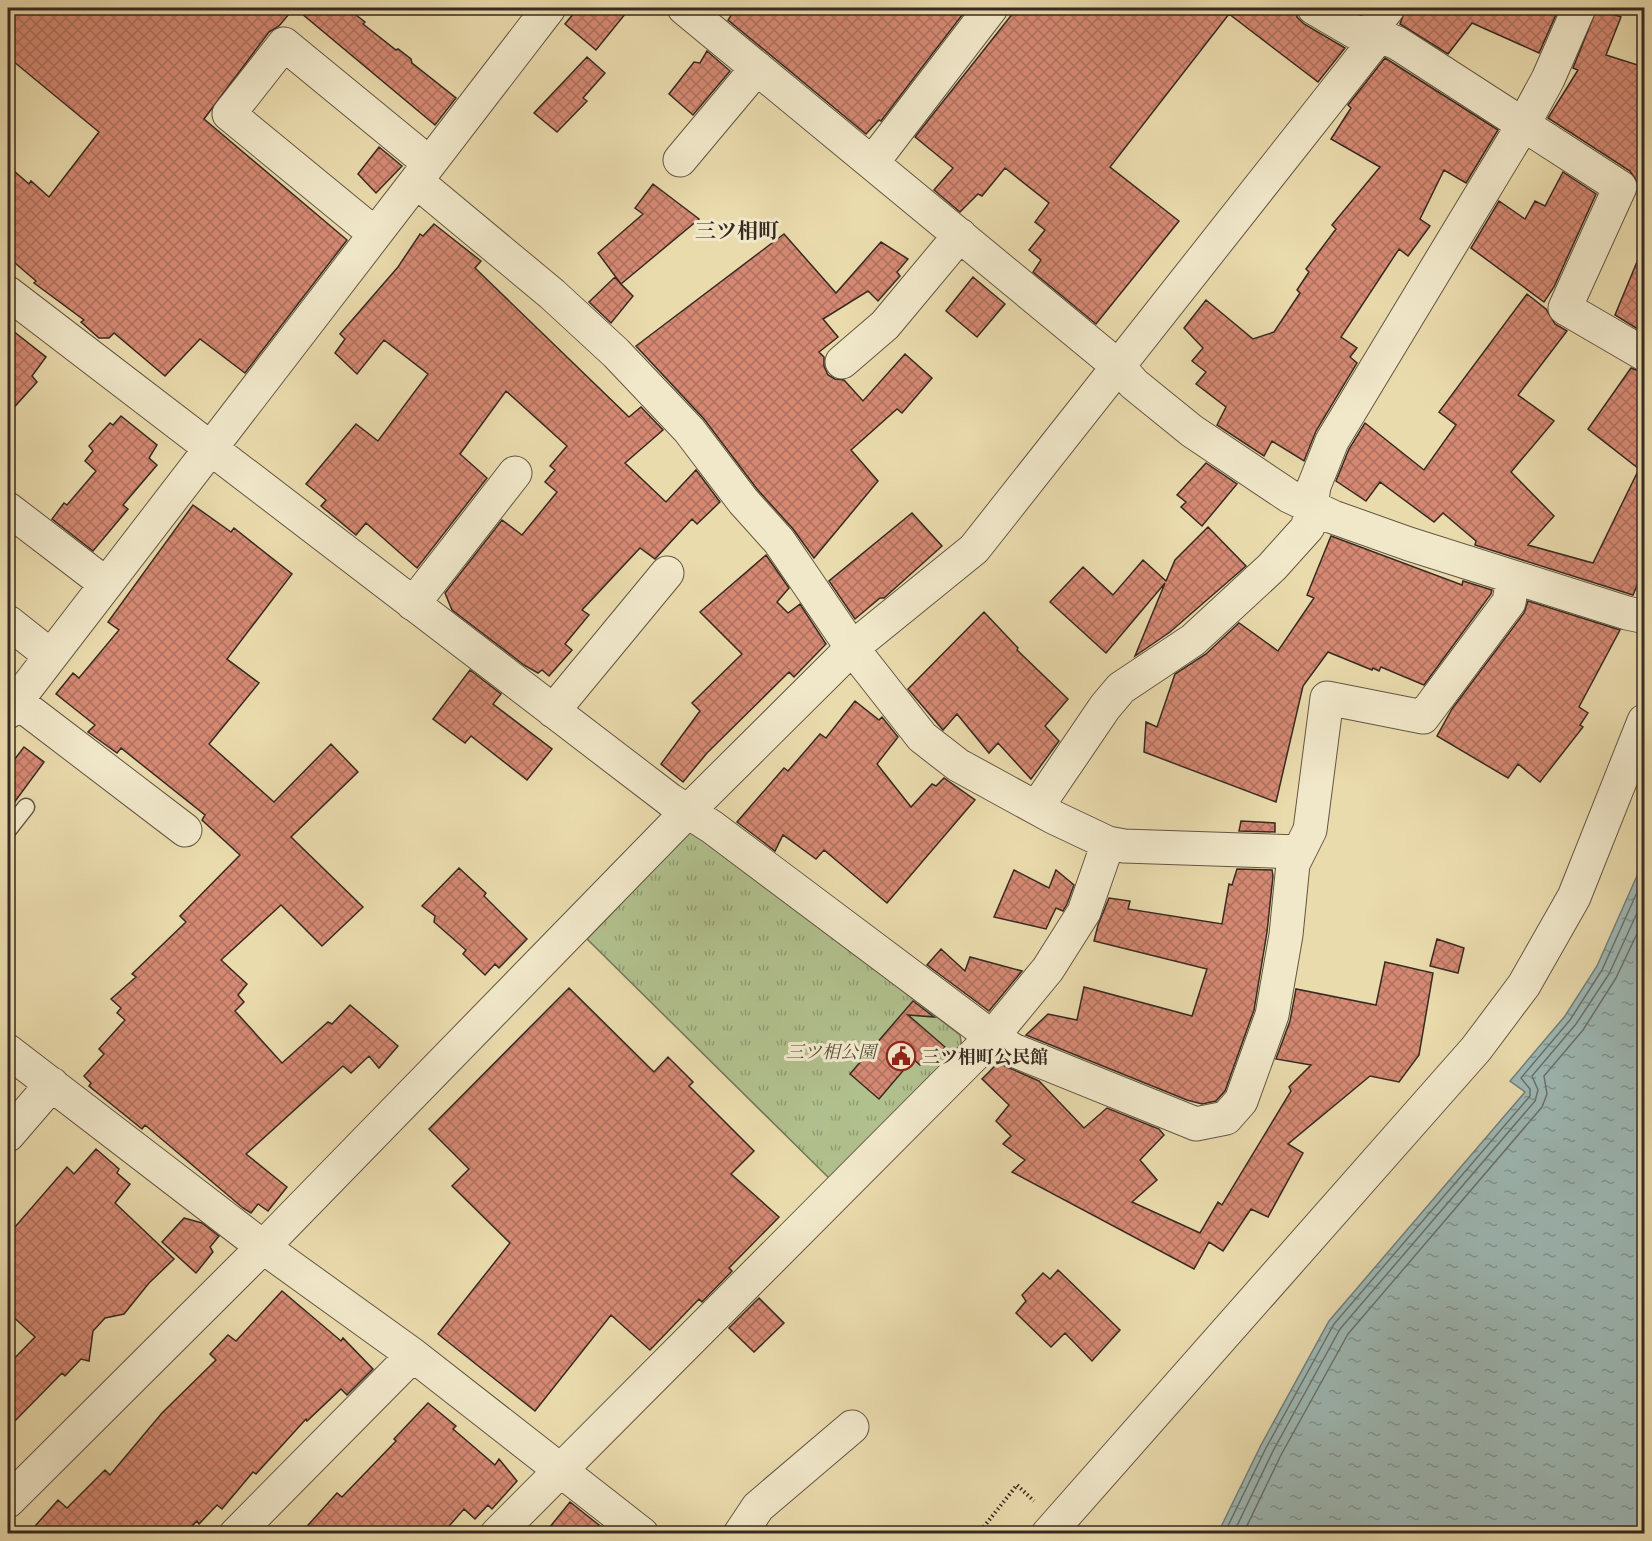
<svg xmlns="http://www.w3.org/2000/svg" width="1652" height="1541" viewBox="0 0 1652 1541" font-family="'Gentium Book Plus','Noto Serif JP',serif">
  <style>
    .park { fill: url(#park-tufts); stroke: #747658; stroke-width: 1.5 }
    .water { fill: url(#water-ripples); stroke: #747f7a; stroke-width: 1.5 }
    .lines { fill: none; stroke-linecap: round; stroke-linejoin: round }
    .shore { stroke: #6a716b; stroke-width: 1.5 }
    .building { fill: url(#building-cross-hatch); stroke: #372a21; stroke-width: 1.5 }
    .service-casing { stroke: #645644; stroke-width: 19 }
    .minor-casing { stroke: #645644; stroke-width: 35 }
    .path { stroke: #372a21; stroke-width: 4; stroke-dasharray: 1.5 3; stroke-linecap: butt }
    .service { stroke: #f1e8ca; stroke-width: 16 }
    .minor { stroke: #f1e8ca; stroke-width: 33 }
    .labels { text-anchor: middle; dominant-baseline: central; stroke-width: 6; stroke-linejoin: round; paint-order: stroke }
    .park-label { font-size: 18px; font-style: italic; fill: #56503c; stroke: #f1e8ca }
    .poi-label { font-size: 18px; font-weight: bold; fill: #372a21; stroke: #f1e8ca; text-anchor: start }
    .quarter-label { font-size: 21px; font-weight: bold; fill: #372a21; stroke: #f1e8ca }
  </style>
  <defs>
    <pattern id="park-tufts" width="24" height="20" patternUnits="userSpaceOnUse" patternTransform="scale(1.5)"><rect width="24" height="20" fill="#b1c18e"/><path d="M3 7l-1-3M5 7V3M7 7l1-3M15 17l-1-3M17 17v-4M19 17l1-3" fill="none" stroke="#919d74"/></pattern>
    <pattern id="water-ripples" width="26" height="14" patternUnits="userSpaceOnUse" patternTransform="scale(1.5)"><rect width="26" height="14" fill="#9db8b5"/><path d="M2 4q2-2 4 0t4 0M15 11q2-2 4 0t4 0" fill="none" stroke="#819693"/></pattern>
    <pattern id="building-cross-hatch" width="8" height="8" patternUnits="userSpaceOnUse" patternTransform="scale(1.5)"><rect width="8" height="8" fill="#d58973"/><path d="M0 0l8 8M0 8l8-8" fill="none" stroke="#ae705e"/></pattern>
  </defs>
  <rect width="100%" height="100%" fill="#eadbad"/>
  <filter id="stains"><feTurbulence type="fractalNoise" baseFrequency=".00333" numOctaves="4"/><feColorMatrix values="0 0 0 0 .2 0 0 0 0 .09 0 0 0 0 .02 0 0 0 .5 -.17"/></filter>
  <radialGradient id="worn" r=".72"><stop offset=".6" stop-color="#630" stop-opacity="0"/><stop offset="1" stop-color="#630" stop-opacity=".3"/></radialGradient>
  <path class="park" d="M693 828 960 1035 962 1049 832 1181 587 939Z"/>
  <path class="water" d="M1644 860V1533H1218L1261 1445 1329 1321 1525 1092 1510 1081 1565 1016 1597 966Z"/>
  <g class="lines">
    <path class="shore" d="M1224 1534 1266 1448 1334 1324 1530 1096V1089L1521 1078 1570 1020 1602 970 1644 877
      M1233 1534 1273 1451 1340 1329 1535 1101 1538 1090 1532 1076 1576 1024 1609 974 1644 898
      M1243 1534 1281 1455 1348 1334 1542 1107 1547 1094 1544 1076 1583 1030 1616 978 1644 919"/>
  </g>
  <path class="building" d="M8 8H294L279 26 269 32 204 119 347 240 245 373 200 339 165 376 114 333 109 338H99L81 322 84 320 34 283 36 281 8 257V166L29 184 31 181 49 197 99 132 8 57Z
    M295 8H347L365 22 363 24 396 50 398 49 411 59 412 63 456 98 435 125Z
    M578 8H630L596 50 565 24Z
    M736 8H963L966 10 881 121 879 120 866 134 728 20Z
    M1017 8H1295L1297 17 1304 24 1345 48 1318 82 1229 14 1110 167 1179 221 1096 324 1033 272 1041 260 1029 250 1045 230 1035 222 1049 203 1005 168 982 196 978 194 960 212 934 190 953 168 915 137Z
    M1406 8H1559L1539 53 1472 23 1448 54 1400 24Z
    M1597 8 1621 17 1606 55 1644 67V185L1638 183 1630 171 1548 118 1578 70 1573 68Z
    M707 51 730 71 693 115 669 94 694 62 700 63Z
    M587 57 605 73 583 98 587 101 557 132 534 113Z
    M1385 58 1498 130 1466 183 1444 170 1420 219 1430 226 1408 256 1399 249 1341 337 1357 348 1350 357 1357 363 1316 431 1304 461 1272 441 1264 456 1217 425 1226 407 1196 384 1206 372 1192 361 1203 348 1184 328 1206 300 1253 339 1274 332 1300 293 1297 290 1309 272 1306 269 1336 229 1332 225 1380 167 1331 139 1351 108 1348 105Z
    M379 147 402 166 376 193 358 174Z
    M1563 172 1596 194 1554 287 1544 302 1471 248 1499 201 1525 219 1535 201 1545 206Z
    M653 184 699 219 621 284 633 296 611 323 589 302 615 277 621 284 598 253 643 214 635 208Z
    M434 224 481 261 475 268 629 417 641 407 663 430 625 463 666 502 696 470 720 502 697 524 692 519 655 559 640 548 582 610 589 615 565 644 572 650 549 676 542 670 538 673 524 665 452 610 445 593 502 520 522 535 557 492 545 482 555 470 550 466 567 446 506 391 460 454 487 478 417 568 366 523 356 535 321 506 326 500 306 484 356 424 378 441 428 374 384 340 357 374 335 353 345 339 340 334 398 267 420 234 423 236Z
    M784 234 836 293 881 242 908 259 897 272 900 276 878 301 868 291 823 319 838 337 819 352 824 357V366L828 375 835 379 844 380 863 401 905 354 932 378 902 413 897 409 851 450 878 481 814 558 793 529 757 489 704 419 636 346Z
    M1644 245V333L1615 315Z
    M973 277 1005 304 977 337 946 311Z
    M1527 294 1546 309 1555 324 1567 331 1518 395 1554 421 1511 472 1554 516 1528 545 1593 563 1639 469 1588 429 1631 368 1644 373V585L1638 583 1633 595 1475 545 1476 541 1443 513 1434 522 1380 482 1366 501 1336 481 1349 449 1365 423 1424 470 1456 425 1439 412Z
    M8 327 46 357 32 376 37 382 8 414Z
    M121 416 157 445 149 458 157 465 123 505 128 509 93 551 52 519 64 503 67 505 96 471 85 461 93 451 89 446 110 423 113 425Z
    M1206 463 1237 484 1202 526 1181 507 1186 502 1177 495Z
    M193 505 231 532 234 528 292 574 227 659 259 683 209 744 274 802 331 744 358 772 291 837 363 907 322 946 281 905 221 960 247 984 238 995 244 1002 235 1011 282 1063 328 1022 332 1024 350 1005 398 1046 379 1068 369 1056 351 1073 343 1066 246 1154 287 1187 268 1211 258 1204 251 1213 243 1208 145 1125 142 1129 89 1086 91 1083 84 1076 104 1054 99 1049 125 1020 117 1013 121 1008 111 999 136 977 132 974 186 922 180 916 240 855 202 820 205 815 121 748 117 753 88 732 95 725 56 694 73 673 79 678 119 630 108 622Z
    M912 513 942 546 884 598H880L855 619 829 581Z
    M1208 527 1246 566 1170 632 1135 656 1165 583 1106 653 1050 602 1083 567 1113 595 1143 560 1166 581 1175 560Z
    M1331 536 1462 585 1463 581 1492 590 1491 594 1424 685 1381 667 1379 671 1373 668 1372 670 1328 652 1303 686 1276 802 1144 752 1146 722 1157 727 1175 674 1206 654 1239 623 1278 651 1314 598 1307 595Z
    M766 555 789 588 777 602 788 613 800 604 826 644 794 677 789 672 707 753 683 782 661 764 700 711 692 703 742 654 700 612Z
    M1528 601 1620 630 1579 707 1588 713 1580 725 1583 727 1540 782 1518 764 1508 778 1437 736 1452 709 1524 613Z
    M984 612 1018 648 1017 650 1068 699 1045 726 1059 741 1031 779 998 743 989 753 957 714 943 730 908 689Z
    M470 670 501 694 493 704 552 749 527 780 471 736 465 743 433 719Z
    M855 701 879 720 882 717 898 737 877 764 911 807 932 784 936 786 944 778 975 800 887 903 824 850 816 859 783 835 775 851 737 822 784 768 788 771 820 734 826 738Z
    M24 747 44 762 8 811V768Z
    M1241 821 1275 823V832L1239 831Z
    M459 868 486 893 484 896 527 939 499 968 495 964 485 975 463 954 466 950 434 922 435 916 422 906Z
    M1237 869 1272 870 1273 876 1267 932 1254 1010 1225 1091 1216 1101 1202 1104 1187 1100 1026 1035 1048 1014 1077 1020 1084 987 1192 1016 1207 969 1094 941 1098 925 1109 898 1130 901 1128 909 1222 924 1229 884 1232 885Z
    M1014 870 1049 888 1056 870 1074 885 1067 904 1063 911 1056 908 1046 929 994 917Z
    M1437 939 1464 948 1458 973 1430 966Z
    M941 949 965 971 970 957 1022 971 989 1011 927 965Z
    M1385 962 1433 973 1419 1055 1399 1082 1370 1076 1288 1144 1303 1153 1268 1217 1251 1209 1223 1251 1209 1242 1194 1269 1012 1172 1025 1160 1003 1144 1011 1136 996 1121 1009 1105 982 1079 998 1063 1039 1081 1084 1128 1107 1108 1159 1129 1164 1135 1140 1160 1157 1180 1132 1202 1200 1233 1218 1202 1222 1205 1291 1091 1289 1087 1311 1065 1276 1059 1290 1021 1296 989 1376 1005Z
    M569 988 654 1072 668 1057 693 1082 689 1086 754 1151 731 1174 779 1217 729 1268 732 1271 702 1302 699 1299 650 1350 611 1315 535 1411 438 1334 510 1243 452 1186 469 1169 429 1129Z
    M913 1001 934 1017 908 1015 945 1047 929 1065H920L913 1059 879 1099 850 1074Z
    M96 1149 119 1169 117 1173 130 1184 115 1203 174 1259 149 1283 124 1314 105 1318 93 1331 89 1361 81 1359 65 1376 62 1373 8 1428V1365L35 1337 8 1312V1235L67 1167 74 1174Z
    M184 1218 202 1223 219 1236 210 1247 213 1252 196 1273 162 1242Z
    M1058 1270 1120 1330 1092 1361 1065 1333 1051 1347 1016 1313 1026 1301 1022 1295 1043 1273 1050 1279Z
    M282 1291 341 1341 343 1338 373 1369 347 1395 341 1389 307 1421 306 1419 256 1474 253 1472 222 1509 217 1505 199 1524 197 1521 185 1533H29L58 1500 67 1508 105 1470 110 1475 162 1413 216 1360 210 1354 228 1335 236 1341Z
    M759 1298 784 1323 754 1352 729 1328Z
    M428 1403 456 1426 453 1429 495 1465 499 1459 517 1481 492 1509 488 1505 475 1519 464 1509 443 1533H301L337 1493 342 1497 396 1441 394 1439Z
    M570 1502 609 1533H545Z"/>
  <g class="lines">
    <g class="service-casing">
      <path id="service" d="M8 830 26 807"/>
    </g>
    <g class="minor-casing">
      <path id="minor" d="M684 8 1119 367 1134 384 1192 431 1289 496 1333 517 1409 544 1627 613 1641 616 1644 614
        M1314 8 1355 32 1375 34 1397 43 1620 187 1565 308 1644 354
        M680 160 757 68
        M872 163 991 8
        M416 181 552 294 616 353 689 430 743 501 779 541 852 648 922 737 958 765 1053 817 1108 843 1084 912 1048 969 992 1037 497 1534
        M375 234 229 114 284 44 429 163
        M8 293 670 800 712 827 992 1037 1013 1050 1196 1124 1226 1118 1241 1101 1272 1015 1286 935 1293 864 1310 830 1327 698 1423 717 1509 602 1513 578
        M842 362 885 325 960 235
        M8 509 106 584
        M413 604 515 473
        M8 622 51 656
        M16 701 185 830
        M553 711 667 573
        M8 712 549 8
        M1037 807 1105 707 1121 688 1193 640 1272 567 1308 527 1314 486 1332 441 1523 125 1548 79 1579 8
        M1108 843 1124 846 1299 852
        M8 1051 263 1247 413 1355 642 1534
        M8 1135 52 1084
        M8 1501 263 1247 688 811 852 648 974 549 1371 46 1378 21 1388 8
        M236 1534 413 1355
        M740 1534 758 1507 852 1427
        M1048 1534 1476 1049 1524 985 1574 897 1644 721"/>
    </g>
    <path class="path" d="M978 1534 1017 1485 1034 1501"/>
    <use href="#service" class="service"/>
    <use href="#minor" class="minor"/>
  </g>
  <defs>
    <g id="civic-ring" transform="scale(1.5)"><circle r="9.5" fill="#f1e8ca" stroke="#8f2418" stroke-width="1.5"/><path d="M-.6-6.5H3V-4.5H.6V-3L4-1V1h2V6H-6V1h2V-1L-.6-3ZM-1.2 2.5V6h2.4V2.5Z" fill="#8f2418"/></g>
  </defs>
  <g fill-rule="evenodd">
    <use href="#civic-ring" x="901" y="1056"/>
  </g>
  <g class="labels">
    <g class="park-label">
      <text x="831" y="1051">三ツ相公園</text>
    </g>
    <g class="poi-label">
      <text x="922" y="1056">三ツ相町公民館</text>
    </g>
    <g class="quarter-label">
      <text x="737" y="230">三ツ相町</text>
    </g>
  </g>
  <rect width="1652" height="1541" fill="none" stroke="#eadbad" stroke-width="30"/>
  <rect x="9" y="9" width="1634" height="1523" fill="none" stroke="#372a21" stroke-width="3"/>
  <rect x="15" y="15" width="1622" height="1511" fill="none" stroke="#372a21" stroke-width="1.5"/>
  <rect width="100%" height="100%" filter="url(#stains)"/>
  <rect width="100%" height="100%" fill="url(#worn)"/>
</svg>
